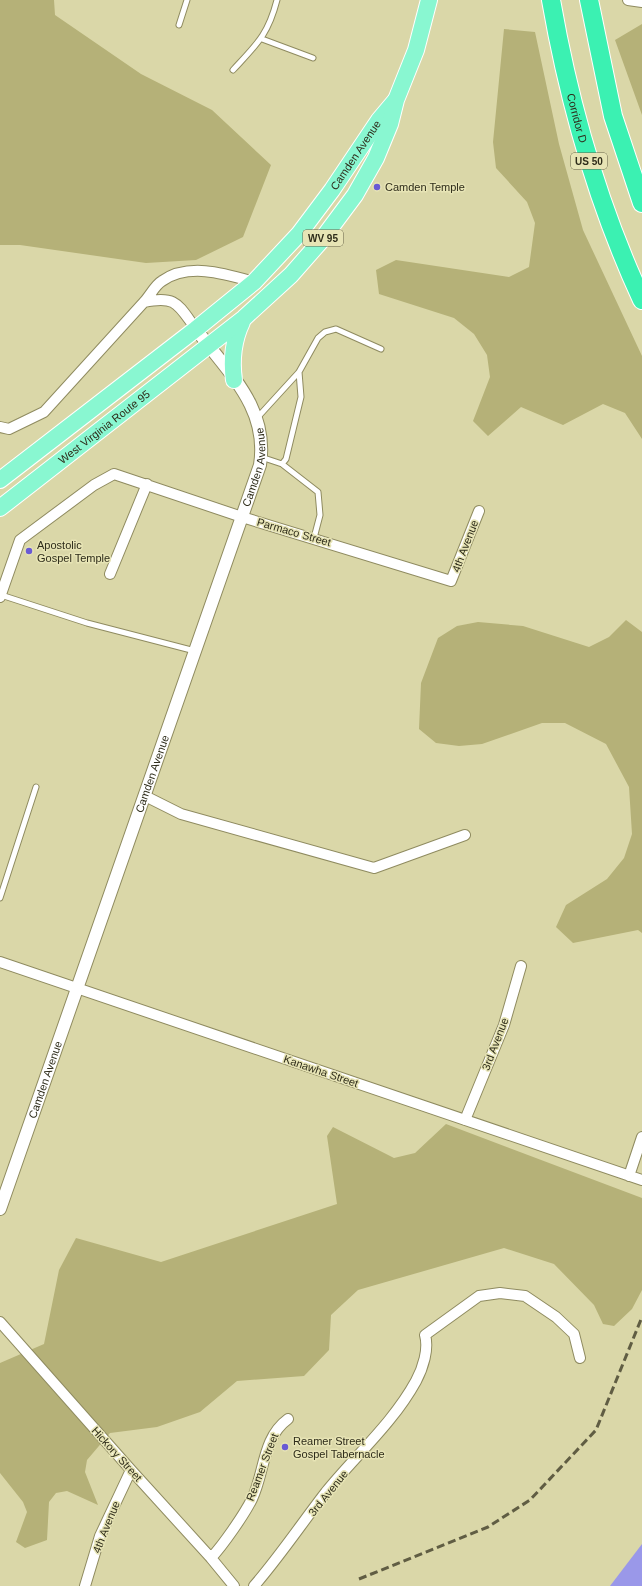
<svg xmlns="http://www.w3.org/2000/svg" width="642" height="1586" viewBox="0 0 642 1586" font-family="Arial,sans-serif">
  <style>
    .green { fill: #b5b178 }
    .water { fill: #9a98e9 }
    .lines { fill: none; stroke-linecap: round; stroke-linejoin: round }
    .service-casing { stroke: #8f8b60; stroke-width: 7 }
    .minor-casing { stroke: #8f8b60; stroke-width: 12 }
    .tertiary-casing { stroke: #8f8b60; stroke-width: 14 }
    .primary-casing { stroke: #fff; stroke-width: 18 }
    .motorway-casing { stroke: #fff; stroke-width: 20 }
    .service { stroke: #fff; stroke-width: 5 }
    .minor { stroke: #fff; stroke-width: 10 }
    .tertiary { stroke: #fff; stroke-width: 12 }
    .primary { stroke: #89f7d1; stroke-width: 16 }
    .motorway { stroke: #3bf1b2; stroke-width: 18 }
    .rail { stroke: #605d43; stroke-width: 3; stroke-dasharray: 8 4; stroke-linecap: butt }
    .poi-dot { fill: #695ad4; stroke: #e7e4b5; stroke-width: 1.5 }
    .labels { text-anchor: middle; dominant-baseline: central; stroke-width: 3; stroke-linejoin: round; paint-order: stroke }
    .shield { fill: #e7e4b5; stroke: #666348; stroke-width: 1 }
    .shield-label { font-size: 10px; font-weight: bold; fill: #2e2c1a }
    .street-label { font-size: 11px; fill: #2e2c1a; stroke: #e7e4b5 }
    .poi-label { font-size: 11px; fill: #2e2c1a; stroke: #e7e4b5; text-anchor: start }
  </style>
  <rect width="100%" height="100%" fill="#dad7a8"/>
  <path class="green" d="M0 0H54L55 15 141 74 212 110 271 165 243 237 196 260 146 263 20 245H0Z
    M642 24V115L615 40Z
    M504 29 535 32 559 144 583 230 642 356V439L625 413 603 404 563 425 521 407 488 436 473 421 490 377 487 355 474 334 454 318 379 294 376 270 396 260 509 277 529 267 535 223 527 202 496 168 493 142Z
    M626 620 642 632V933L638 930 573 943 556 927 566 905 607 879 624 858 632 834 629 787 606 744 565 723H542L482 744 459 746 436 743 419 729 421 683 438 638 457 626 478 622 523 626 589 647 609 637Z
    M446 1124 642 1198V1290L632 1309 614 1326 603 1324 594 1305 554 1264 504 1248 358 1290 331 1315 329 1350 304 1376 237 1381 200 1412 157 1427 110 1433 87 1460 85 1472 98 1505 67 1491 56 1493 49 1502 47 1540 25 1548 16 1542 27 1512 23 1502 0 1473V1363L44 1344 59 1270 76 1238 161 1262 337 1204 327 1136 333 1127 394 1158 415 1153Z"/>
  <path class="water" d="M642 1544V1586H610Z"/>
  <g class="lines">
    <g class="service-casing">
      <path id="service" d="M179 25 187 0
        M262 39 313 58
        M233 70C257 44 268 35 277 0
        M257 418 299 372 318 338 325 332 336 329 381 349
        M261 457 282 464 286 459 301 397 299 372
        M282 464 318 492 320 515 314 538
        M1 595 87 623 195 651
        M0 898 36 787"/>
    </g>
    <g class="minor-casing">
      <path id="minor" d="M628 0 642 2
        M144 302C150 296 155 285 162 281 189 262 226 274 254 282
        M0 427 9 429 44 412 144 302C177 295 178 305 196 329
        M110 574 147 484
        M0 597 20 540 94 485 114 474 242 517 451 581 479 511
        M145 796 181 814 374 868 465 835
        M0 962 642 1180
        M465 1120 504 1025 521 966
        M629 1176 642 1137
        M0 1322 131 1470 211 1558 234 1586
        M211 1558C223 1545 244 1515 252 1499 265 1472 262 1438 288 1419
        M85 1586 100 1536 131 1470
        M254 1586C280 1556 302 1523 326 1492 356 1455 393 1423 416 1381 423 1368 429 1349 425 1335L479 1296 500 1293 525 1296 556 1317 574 1334 580 1358"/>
    </g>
    <g class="tertiary-casing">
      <g id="tertiary">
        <path id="s1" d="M0 1209 260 465C269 407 228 373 196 329"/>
      </g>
    </g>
    <g class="primary-casing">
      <g id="primary">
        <path d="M234 380C231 359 233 341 242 322"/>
        <path id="s2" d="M0 480 196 329 254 282 299 234 332 190 379 120 395 101"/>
        <path id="s3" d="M0 508 244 318 291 275 320 242 355 195 376 158 390 124 396 100 416 50 429 0"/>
      </g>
    </g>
    <g class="motorway-casing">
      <g id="motorway">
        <path id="s4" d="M551 0C569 103 598 205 642 300"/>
        <path d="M589 0 613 116 642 203"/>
      </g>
    </g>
    <use href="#service" class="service"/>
    <use href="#minor" class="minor"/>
    <use href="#tertiary" class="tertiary"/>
    <use href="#primary" class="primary"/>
    <use href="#motorway" class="motorway"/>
    <path class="rail" d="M359 1579 488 1527 530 1500 596 1430 642 1317"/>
  </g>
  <g class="poi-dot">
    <circle cx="377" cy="187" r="4"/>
    <circle cx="29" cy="551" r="4"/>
    <circle cx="285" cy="1447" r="4"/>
  </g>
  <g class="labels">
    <g class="shield">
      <rect x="571" y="153" width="36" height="16" rx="3"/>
      <rect x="303" y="230" width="40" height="16" rx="3"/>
    </g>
    <g class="shield-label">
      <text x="589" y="161">US 50</text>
      <text x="323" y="238">WV 95</text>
    </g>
    <g class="street-label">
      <text stroke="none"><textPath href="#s4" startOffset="121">Corridor D</textPath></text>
      <text stroke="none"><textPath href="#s2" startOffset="485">Camden Avenue</textPath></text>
      <text stroke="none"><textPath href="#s3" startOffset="132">West Virginia Route 95</textPath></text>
      <text stroke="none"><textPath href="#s1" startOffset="785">Camden Avenue</textPath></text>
      <text transform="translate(294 532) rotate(16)">Parmaco Street</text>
      <text transform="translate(465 546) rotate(-69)">4th Avenue</text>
      <text stroke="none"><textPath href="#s1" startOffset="461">Camden Avenue</textPath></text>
      <text transform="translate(495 1044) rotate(-69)">3rd Avenue</text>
      <text transform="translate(321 1071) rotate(19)">Kanawha Street</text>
      <text stroke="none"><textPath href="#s1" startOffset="137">Camden Avenue</textPath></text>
      <text transform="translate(117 1454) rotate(48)">Hickory Street</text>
      <text transform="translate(262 1467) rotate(-69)">Reamer Street</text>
      <text transform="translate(328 1493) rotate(-51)">3rd Avenue</text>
      <text transform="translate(106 1527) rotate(-68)">4th Avenue</text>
    </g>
    <g class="poi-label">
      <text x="385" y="187">Camden Temple</text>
      <text x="37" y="545">Apostolic<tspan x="37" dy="13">Gospel Temple</tspan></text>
      <text x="293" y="1441">Reamer Street<tspan x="293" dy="13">Gospel Tabernacle</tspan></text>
    </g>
  </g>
</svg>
